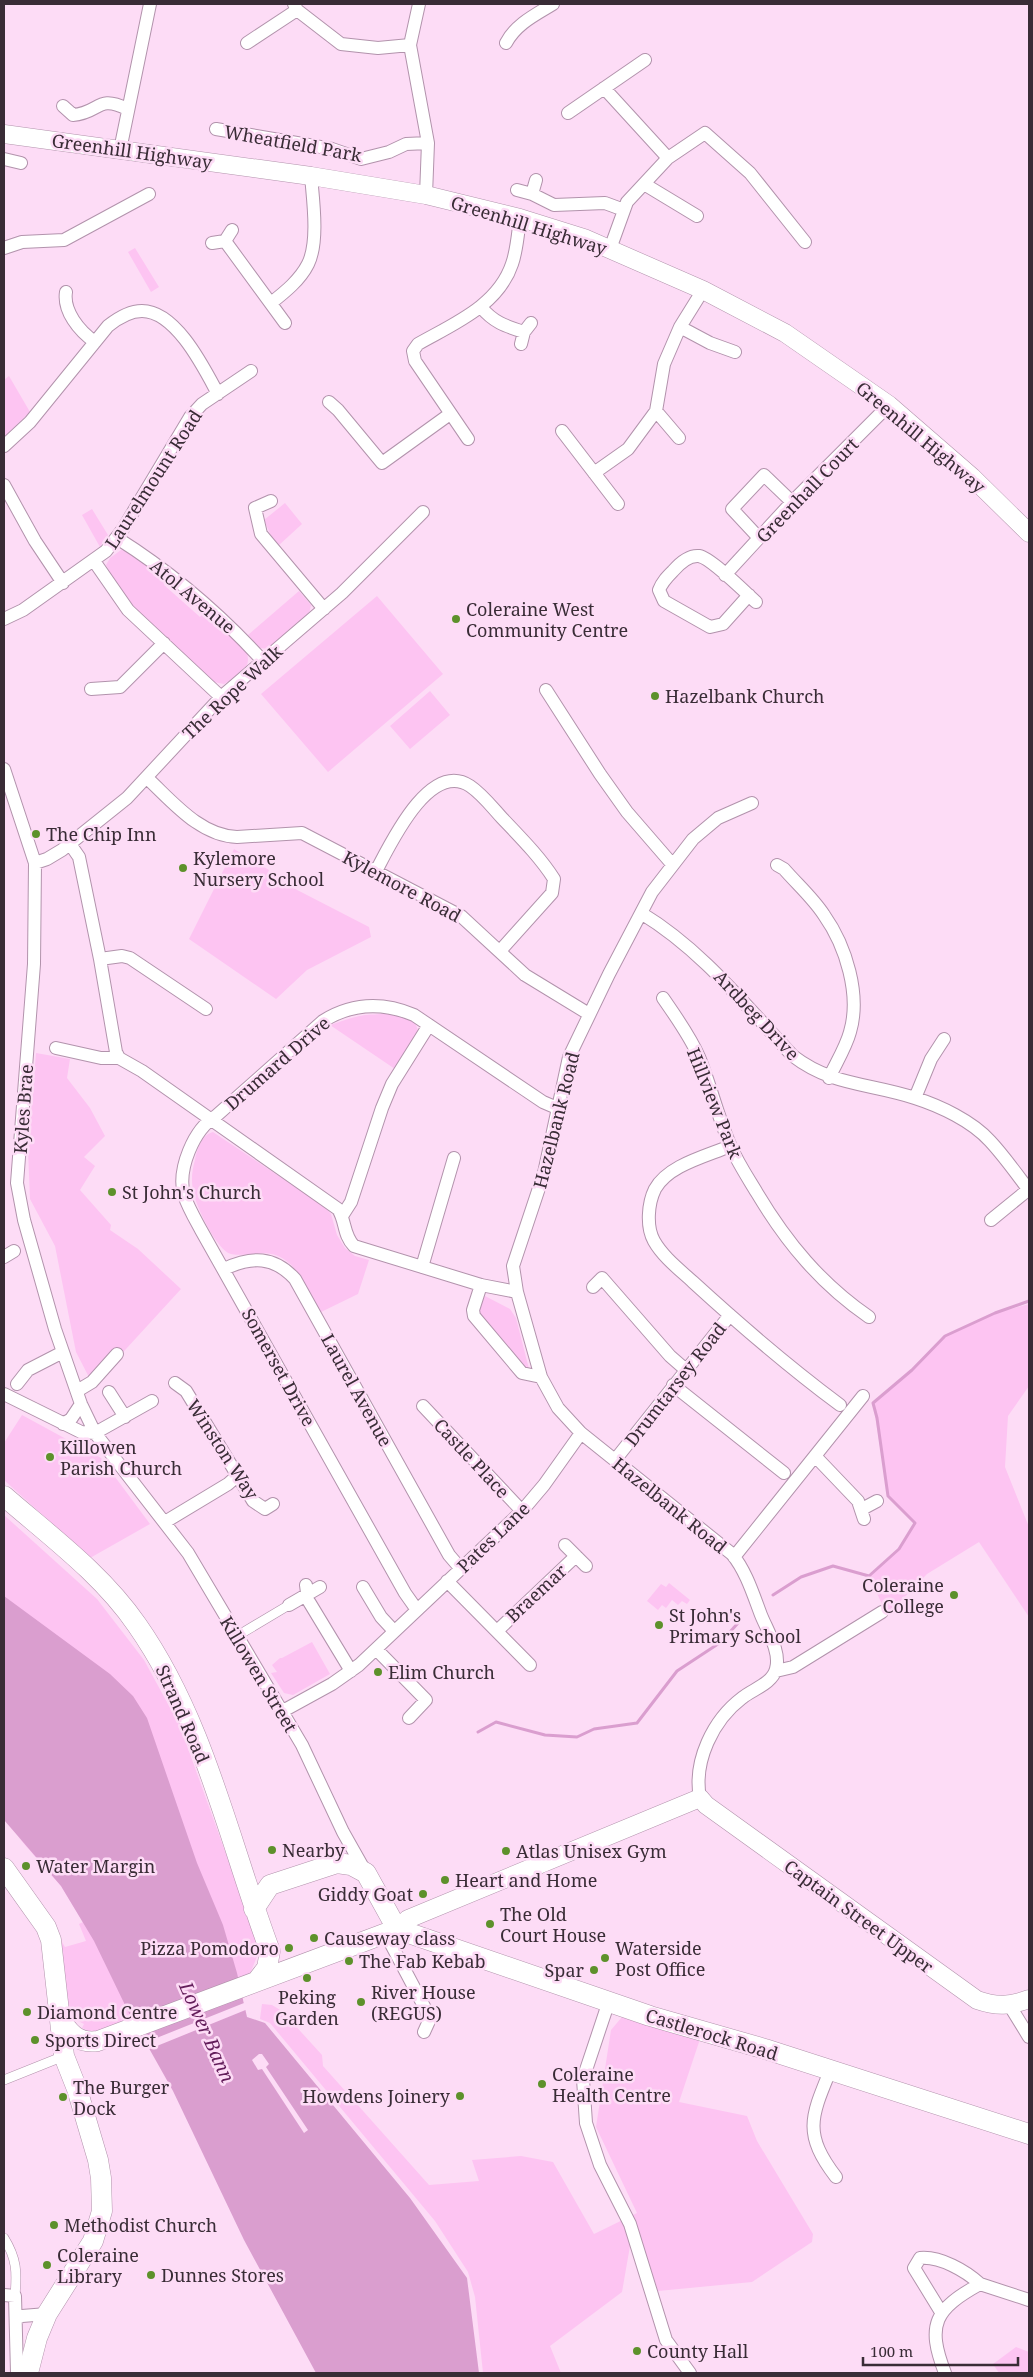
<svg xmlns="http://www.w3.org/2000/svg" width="1033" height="2377" viewBox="0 0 1033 2377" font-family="'Noto Serif',serif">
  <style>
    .green { fill: #fdc4f2 }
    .water { fill: #da9ecf }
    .pier { fill: #fddcf6; fill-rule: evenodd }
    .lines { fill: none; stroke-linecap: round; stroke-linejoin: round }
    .stream { stroke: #da9ecf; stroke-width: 3 }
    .pedestrian-casing { stroke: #b293ac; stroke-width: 10 }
    .minor-casing { stroke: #b293ac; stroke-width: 14 }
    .secondary-casing { stroke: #b293ac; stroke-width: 19 }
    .primary-casing { stroke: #b293ac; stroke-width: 21 }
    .pedestrian { stroke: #fff; stroke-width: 9 }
    .minor { stroke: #fff; stroke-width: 12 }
    .secondary { stroke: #fff; stroke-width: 18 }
    .primary { stroke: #fff; stroke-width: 20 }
    .poi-dot { fill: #5d912b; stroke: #fddcf6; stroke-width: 2 }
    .labels { text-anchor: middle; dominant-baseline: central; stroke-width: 5; stroke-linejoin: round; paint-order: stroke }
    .street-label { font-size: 18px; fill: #392c36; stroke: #fddcf6 }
    .poi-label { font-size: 18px; fill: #392c36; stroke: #fddcf6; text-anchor: start }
    .water-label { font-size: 19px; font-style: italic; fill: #631d5a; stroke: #fddcf6 }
  </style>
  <rect width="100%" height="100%" fill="#fddcf6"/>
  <path class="green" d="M135 248 159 287 151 292 128 252Z
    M9 376 30 412 4 437V380Z
    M285 503 302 524 278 546 271 536 264 520Z
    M92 509 108 535 100 547 82 515Z
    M121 550 129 551 169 579 164 585 200 617 207 609 247 653C252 670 237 677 224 684L209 681C173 646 128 611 106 565L110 558Z
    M299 591 311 605 309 614 268 649 260 648 248 635Z
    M377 596 443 674 328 772 261 694Z
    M430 691 450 715 410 749 390 726Z
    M234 849 269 870 268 873 272 877 369 927 371 937 307 970 276 999 189 939Z
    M389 1012C401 1016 418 1018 418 1033L395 1069 330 1025C342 1021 353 1017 365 1015 374 1014 381 1015 389 1012Z
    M36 1053 70 1059 67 1078 90 1108 105 1136 84 1157 95 1166 80 1190 111 1225 110 1230 138 1249 181 1289 93 1385 76 1352 55 1246 30 1199 28 1150Z
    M213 1132 325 1207 331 1214 337 1235 345 1248 355 1256 369 1260 358 1294 319 1313C312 1300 301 1273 290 1264 269 1245 252 1258 231 1254 217 1251 195 1205 193 1190 191 1180 192 1170 195 1160 197 1150 201 1135 213 1132Z
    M485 1296 510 1309 516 1318 529 1369 524 1368 477 1310Z
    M1029 1304V1386L1008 1416 1005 1467 1029 1527V1617L979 1542 927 1574 887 1615 869 1576 899 1549 915 1523 888 1496 873 1403 912 1370 945 1336 995 1313Z
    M22 1415 101 1458 150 1524 90 1558 4 1480V1443Z
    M4 1515 97 1599 144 1660 180 1726 260 1949 250 1974 237 1978 4 1619Z
    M669 1583 690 1600 687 1604 682 1601 678 1605 672 1600 666 1608 662 1605 658 1610 647 1601 661 1584 666 1587Z
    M312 1642 330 1674 293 1695 284 1693 271 1673 277 1672 272 1665 280 1658H282Z
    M18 1837 68 1885 140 2017 94 2033 82 2028 84 2024 74 2019 72 2011 64 2012 59 1937 65 1947 86 1941 79 1924 83 1922 61 1886Z
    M262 2004 272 2005 282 2011 322 2055 323 2066 429 2185 479 2181 472 2160 521 2156 553 2162 594 2234 637 2213 596 2127 611 2030 622 2017 700 2039 679 2102 747 2116 757 2141 813 2234 812 2242 752 2282 658 2291 643 2245 630 2246 622 2292 550 2346 561 2373H483L475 2297 468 2272 435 2221 270 2023 260 2019Z
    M1016 2347 1029 2352V2373H999L993 2364Z"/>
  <path class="water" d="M4 1596 110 1674 133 1696 147 1718 197 1863 223 1925 237 1973 247 2017 265 2023 410 2198 467 2278 479 2373H316L244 2240 173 2091 146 2043 135 2041 141 2038 94 1941 61 1886 4 1820Z"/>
  <path class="pier" d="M241 1977 248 2009 147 2050 144 2045 133 2042V2039L138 2037 129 2019ZM243 1997 244 2003 144 2043 134 2039 141 2035Z
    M259 2054H262L269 2064 266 2067 308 2130 304 2133 262 2069 258 2070 252 2060Z"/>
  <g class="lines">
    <path class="stream" d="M773 1595 801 1577 833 1566 869 1576 899 1549 915 1523 888 1496 877 1418 873 1403 912 1370 945 1336 995 1313 1029 1301
      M478 1732 496 1722 545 1735 577 1737 594 1729 637 1723 677 1671 721 1642 738 1623"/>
    <g class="pedestrian-casing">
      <path id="pedestrian" d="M237 1636 289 1605
        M4 2080 64 2056
        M4 2238C17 2259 17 2272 15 2296"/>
    </g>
    <g class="minor-casing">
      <path id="minor" d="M294 4 297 10 341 44 378 48 410 45
        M419 4 410 45 428 143 426 195
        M247 43 297 10
        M506 43C516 24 535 15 553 4
        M604 88 668 158 705 133 750 173 805 242
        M63 106 73 115C100 113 97 94 127 109
        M568 113 645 60
        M216 129 332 149 361 159 389 152 406 144 428 143
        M120 150 150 4
        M4 159 21 163
        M644 184 697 216
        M517 190 532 194 554 205 605 203 624 210
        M532 194 536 180
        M225 241 285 323
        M212 243 225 241 232 230
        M4 248 22 242 64 240 149 194
        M610 249 627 202 668 158
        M66 292C63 311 79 331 95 342
        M271 303C285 292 300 280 308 264 319 242 313 200 311 176
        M481 307C493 322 505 326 524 332
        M680 327 710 343 735 352
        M521 344 524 332 531 323
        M329 402 338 410 382 463 450 414
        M656 411 679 438
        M562 431 618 504
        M468 439 415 361 413 351 418 344C453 324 498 306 512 264 517 250 518 233 520 218
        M4 446 30 422 108 326C118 318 129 311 142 311 176 311 204 368 218 394
        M594 473 628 449 656 411 664 364 680 327 703 290
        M4 485 35 541 63 583
        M271 501 255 508 261 534 324 609
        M117 538C171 572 220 614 263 661
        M759 538 732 509 764 475 792 502
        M94 561 128 610 221 697
        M725 575 792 502 889 405
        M749 595 723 624 710 627 664 601 659 590C662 582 667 577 673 571 679 564 689 555 699 556 711 558 746 593 756 602
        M4 619 23 610 106 551 123 529 190 417 202 404 251 371
        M91 689 120 687 164 643
        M546 690 600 774 627 812 672 864
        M4 769 35 863 34 964 17 1183 24 1220 55 1329 81 1404 95 1433 188 1553 302 1745 343 1832 365 1871
        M147 778C172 801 200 836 237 837L302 833 461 916 525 975 589 1014
        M70 844 79 857 100 959 116 1052 119 1058 142 1071 338 1209C346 1221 343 1235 354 1246L481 1285 517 1292
        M35 863 47 859 62 850 127 798 221 697 342 593 423 512
        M777 865 784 869C797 884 813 898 824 915 846 946 861 995 850 1032 846 1047 836 1063 829 1078
        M375 873C389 847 429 759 470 786 482 794 492 807 502 818 521 838 540 857 554 879L552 893 500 951
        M641 913C702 950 745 1005 793 1056 832 1086 870 1083 915 1098 940 1106 972 1121 990 1141 1004 1156 1016 1173 1028 1189
        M100 959 122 956 130 958 206 1009
        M663 998C676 1017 690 1036 699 1057 711 1086 718 1118 731 1147 738 1163 748 1178 757 1193 787 1243 821 1284 869 1317
        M56 1048 101 1058H119
        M915 1098 931 1059 944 1039
        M730 1146C707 1156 668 1165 655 1189 648 1203 646 1227 654 1241 663 1257 680 1270 693 1282 740 1325 789 1367 840 1405
        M342 1216 351 1202 382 1108 392 1084 429 1025
        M991 1220 1029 1189
        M4 1257 14 1251
        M422 1267 454 1158
        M224 1269C252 1256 274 1256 295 1279L449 1555 461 1569
        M481 1285 473 1310 474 1316 522 1373 541 1377
        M593 1287 602 1278 670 1356 686 1370
        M175 1383 186 1391 253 1501 265 1509 273 1504
        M17 1384 28 1370 63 1352
        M673 1385 784 1473
        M77 1391 92 1382 117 1354
        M109 1392 125 1417
        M4 1394 81 1432 95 1433 152 1401
        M423 1406 522 1511
        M63 1424 71 1419 81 1404
        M815 1456 858 1501 864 1519
        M615 1460 730 1315
        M862 1509 877 1501
        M165 1522 228 1484 237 1476
        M565 1545 586 1566
        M734 1557 863 1396
        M447 1581 530 1665
        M306 1585 308 1600 351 1671
        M363 1587 381 1617 394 1631
        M289 1605 320 1587
        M417 1610 405 1593 201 1230C195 1219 188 1207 184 1195 177 1169 194 1129 216 1116L323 1021C352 1003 383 1002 414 1015L543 1102 557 1108
        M497 1631 576 1556
        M376 1649 426 1700 409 1718
        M776 1671 793 1667 882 1612
        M281 1712 332 1684 359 1665 522 1511 544 1485 581 1433
        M700 1798C693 1761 713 1720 742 1698 753 1689 772 1684 776 1669 781 1652 767 1630 761 1615 753 1594 746 1571 732 1554L581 1433 558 1408 541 1377 517 1292 513 1266 544 1173 569 1057 609 974 652 892 693 839 718 818 752 803
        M397 1929 391 1944 426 2010 429 2021 424 2032
        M609 2001 583 2079 586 2123 600 2165 630 2224 666 2340 690 2373
        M1010 2006 1029 2037
        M830 2071C811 2117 803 2134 836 2177
        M4 2295 15 2296 17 2373
        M941 2312 914 2268 920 2258C940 2256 966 2271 980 2284
        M16 2319 22 2316 47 2314
        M945 2373C926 2324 935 2309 980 2284L1029 2300"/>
    </g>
    <g class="secondary-casing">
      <path id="secondary" d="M4 134 311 176 426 195 520 218 584 238 703 290 785 333 889 405 972 477 1029 533
        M397 1929 408 1919 700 1798 706 1805 977 2000C997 2007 1010 2006 1029 1999"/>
    </g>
    <g class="primary-casing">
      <path id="primary" d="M4 1496C50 1536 102 1574 137 1625 205 1722 229 1842 270 1951L267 1968 257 1981
        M4 1868 46 1927 51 1940 64 2056 77 2089 98 2160 101 2178 102 2211 93 2241 47 2314 37 2338 28 2373
        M254 1909 270 1885 337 1863 351 1865 366 1873 397 1929
        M397 1929 650 2016 765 2049 1029 2134
        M59 2016C68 2033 78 2044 98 2041L397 1929"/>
    </g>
    <use href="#pedestrian" class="pedestrian"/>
    <use href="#minor" class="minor"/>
    <use href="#secondary" class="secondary"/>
    <use href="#primary" class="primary"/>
  </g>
  <g class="poi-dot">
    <circle cx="456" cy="619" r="5"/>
    <circle cx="655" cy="696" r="5"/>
    <circle cx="36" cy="834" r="5"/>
    <circle cx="183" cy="868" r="5"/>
    <circle cx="112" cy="1192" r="5"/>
    <circle cx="50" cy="1457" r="5"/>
    <circle cx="954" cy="1595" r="5"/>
    <circle cx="659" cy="1625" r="5"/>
    <circle cx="378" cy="1672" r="5"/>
    <circle cx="272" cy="1850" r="5"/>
    <circle cx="506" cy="1851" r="5"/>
    <circle cx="26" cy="1866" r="5"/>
    <circle cx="445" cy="1880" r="5"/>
    <circle cx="423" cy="1894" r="5"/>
    <circle cx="490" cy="1924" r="5"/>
    <circle cx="314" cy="1938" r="5"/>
    <circle cx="289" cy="1948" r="5"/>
    <circle cx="605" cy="1958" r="5"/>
    <circle cx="349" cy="1961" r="5"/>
    <circle cx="594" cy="1970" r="5"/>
    <circle cx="307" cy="1978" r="5"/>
    <circle cx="361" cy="2002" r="5"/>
    <circle cx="27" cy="2012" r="5"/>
    <circle cx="35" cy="2040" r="5"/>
    <circle cx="542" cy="2084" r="5"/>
    <circle cx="460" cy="2096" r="5"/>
    <circle cx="63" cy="2097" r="5"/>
    <circle cx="54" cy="2225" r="5"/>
    <circle cx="47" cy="2265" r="5"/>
    <circle cx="151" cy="2275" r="5"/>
    <circle cx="637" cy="2351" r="5"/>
  </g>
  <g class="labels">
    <g class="street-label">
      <text transform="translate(293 143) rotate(10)">Wheatfield Park</text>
      <text transform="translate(132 151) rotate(8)">Greenhill Highway</text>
      <text transform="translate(529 225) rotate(17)">Greenhill Highway</text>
      <text transform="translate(921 437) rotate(40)">Greenhill Highway</text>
      <text transform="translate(153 479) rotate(-57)">Laurelmount Road</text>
      <text transform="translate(807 490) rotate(-46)">Greenhall Court</text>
      <text transform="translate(193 596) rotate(40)">Atol Avenue</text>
      <text transform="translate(232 692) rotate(-43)">The Rope Walk</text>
      <text transform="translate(402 886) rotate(28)">Kylemore Road</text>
      <text transform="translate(757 1015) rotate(47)">Ardbeg Drive</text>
      <text transform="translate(277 1063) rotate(-41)">Drumard Drive</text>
      <text transform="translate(715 1103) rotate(68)">Hillview Park</text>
      <text transform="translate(23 1109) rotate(-86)">Kyles Brae</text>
      <text transform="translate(556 1120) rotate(-76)">Hazelbank Road</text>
      <text transform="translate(279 1367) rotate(61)">Somerset Drive</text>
      <text transform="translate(675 1384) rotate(-52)">Drumtarsey Road</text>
      <text transform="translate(357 1390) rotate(61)">Laurel Avenue</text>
      <text transform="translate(223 1449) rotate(57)">Winston Way</text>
      <text transform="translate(472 1458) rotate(47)">Castle Place</text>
      <text transform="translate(670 1505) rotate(39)">Hazelbank Road</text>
      <text transform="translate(493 1537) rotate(-44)">Pates Lane</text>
      <text transform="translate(536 1593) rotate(-43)">Braemar</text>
      <text transform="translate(259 1674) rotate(59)">Killowen Street</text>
      <text transform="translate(183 1714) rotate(66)">Strand Road</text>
      <text transform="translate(859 1916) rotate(36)">Captain Street Upper</text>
      <text transform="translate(712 2034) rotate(17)">Castlerock Road</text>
    </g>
    <g class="poi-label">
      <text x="466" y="609">Coleraine West<tspan x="466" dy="21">Community Centre</tspan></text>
      <text x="665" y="696">Hazelbank Church</text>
      <text x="46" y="834">The Chip Inn</text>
      <text x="193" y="858">Kylemore<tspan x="193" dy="21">Nursery School</tspan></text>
      <text x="122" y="1192">St John's Church</text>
      <text x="60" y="1447">Killowen<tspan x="60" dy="21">Parish Church</tspan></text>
      <text x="944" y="1585" text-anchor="end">Coleraine<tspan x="944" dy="21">College</tspan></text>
      <text x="669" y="1615">St John's<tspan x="669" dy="21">Primary School</tspan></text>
      <text x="388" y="1672">Elim Church</text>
      <text x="282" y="1850">Nearby</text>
      <text x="516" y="1851">Atlas Unisex Gym</text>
      <text x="36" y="1866">Water Margin</text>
      <text x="455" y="1880">Heart and Home</text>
      <text x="413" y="1894" text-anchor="end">Giddy Goat</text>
      <text x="500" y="1914">The Old<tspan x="500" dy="21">Court House</tspan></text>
      <text x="324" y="1938">Causeway class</text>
      <text x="279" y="1948" text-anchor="end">Pizza Pomodoro</text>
      <text x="615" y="1948">Waterside<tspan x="615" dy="21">Post Office</tspan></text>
      <text x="359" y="1961">The Fab Kebab</text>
      <text x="584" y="1970" text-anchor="end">Spar</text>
      <text x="371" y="1992">River House<tspan x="371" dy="21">(REGUS)</tspan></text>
      <text x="307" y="1997" text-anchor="middle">Peking<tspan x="307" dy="21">Garden</tspan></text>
      <text x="37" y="2012">Diamond Centre</text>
      <text x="45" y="2040">Sports Direct</text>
      <text x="552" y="2074">Coleraine<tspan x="552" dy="21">Health Centre</tspan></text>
      <text x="73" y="2087">The Burger<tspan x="73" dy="21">Dock</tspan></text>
      <text x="450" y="2096" text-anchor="end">Howdens Joinery</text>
      <text x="64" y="2225">Methodist Church</text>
      <text x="57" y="2255">Coleraine<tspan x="57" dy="21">Library</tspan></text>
      <text x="161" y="2275">Dunnes Stores</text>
      <text x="647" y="2351">County Hall</text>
    </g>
    <g class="water-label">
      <text transform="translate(207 2032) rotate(66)">Lower Bann</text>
    </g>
  </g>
  <rect width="1033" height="2377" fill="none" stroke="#392c36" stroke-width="10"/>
  <path d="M863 2357v8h155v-8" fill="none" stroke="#392c36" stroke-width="2.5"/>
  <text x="870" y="2357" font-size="15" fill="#392c36" stroke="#fddcf6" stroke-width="4" paint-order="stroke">100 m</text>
</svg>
